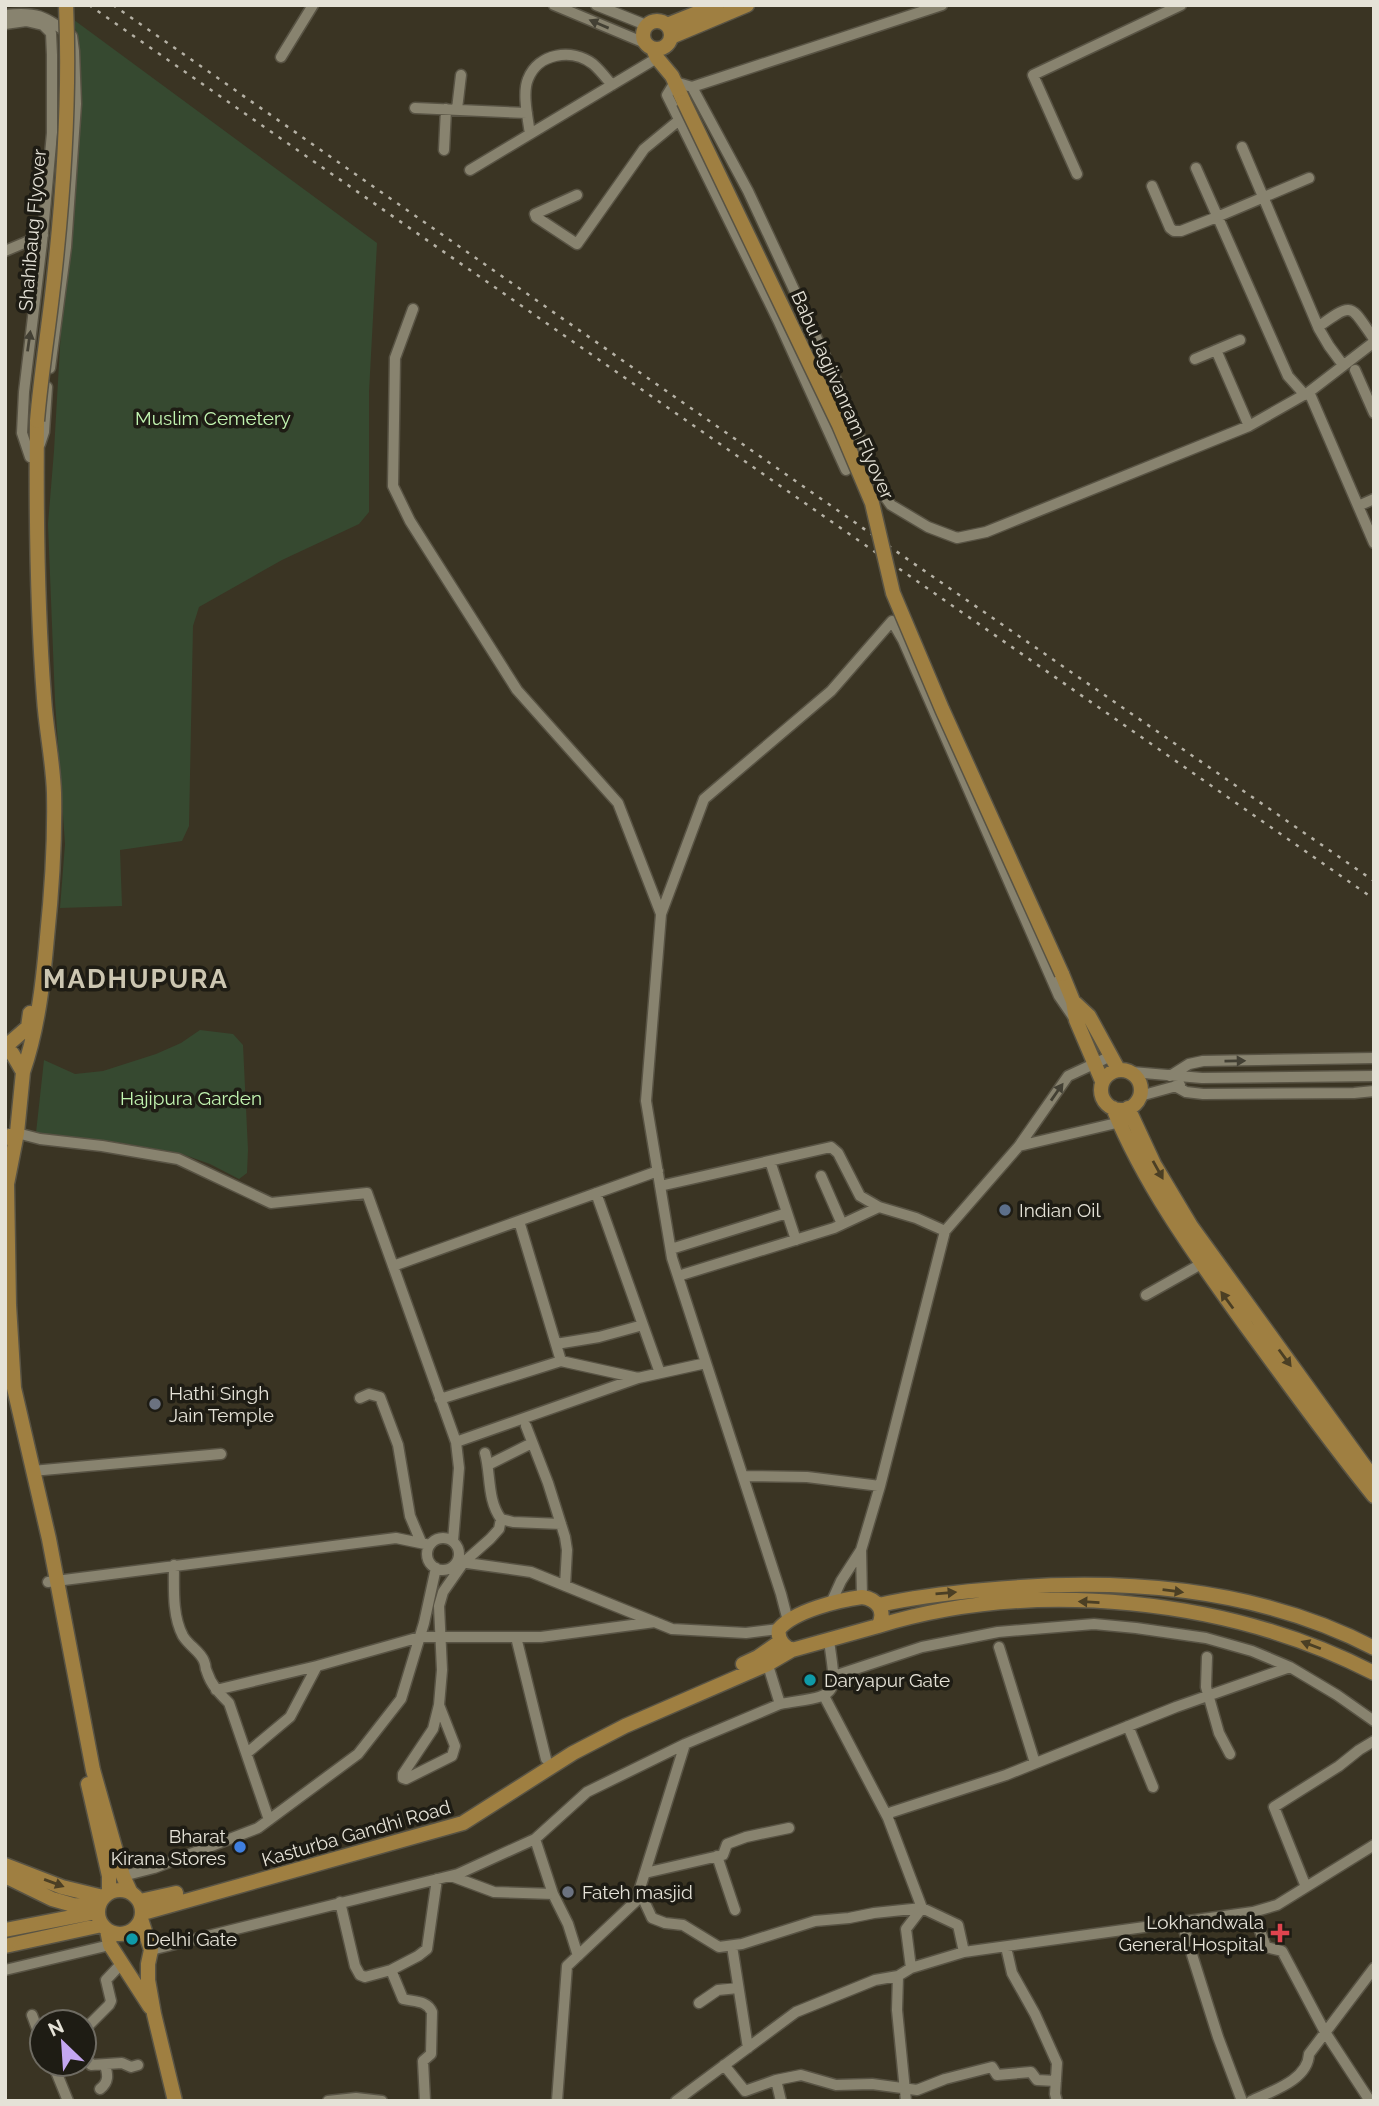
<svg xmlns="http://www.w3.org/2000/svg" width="1379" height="2106" viewBox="0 0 1379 2106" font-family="Raleway,sans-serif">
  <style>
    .green { fill: #364930 }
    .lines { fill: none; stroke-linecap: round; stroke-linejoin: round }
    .minor-casing { stroke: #585344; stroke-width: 13 }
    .major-casing { stroke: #585344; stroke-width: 17 }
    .minor { stroke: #88836f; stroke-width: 10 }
    .major { stroke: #9f7f41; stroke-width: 14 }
    .rail { stroke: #b5b1a5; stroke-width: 2.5; stroke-dasharray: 3.5 7; stroke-linecap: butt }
    .major-bridge-casing { stroke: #585344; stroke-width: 17; stroke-linecap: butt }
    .major-bridge { stroke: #9f7f41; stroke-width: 14 }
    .oneway { fill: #434034 }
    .oneway2 { fill: #4b3f24 }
    .service-dot { fill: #5c6f8a; stroke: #1e1c14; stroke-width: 2.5 }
    .worship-dot { fill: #6b7280; stroke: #1e1c14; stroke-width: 2.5 }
    .culture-dot { fill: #0f9aa8; stroke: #1e1c14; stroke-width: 2.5 }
    .shop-dot { fill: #3f7fe0; stroke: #1e1c14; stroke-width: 2.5 }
    .health-dot { fill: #e0444e; stroke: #1e1c14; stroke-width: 2.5 }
    .labels { text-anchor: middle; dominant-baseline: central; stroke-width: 7; stroke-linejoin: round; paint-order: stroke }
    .street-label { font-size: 19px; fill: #e5e2d7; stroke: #1e1c14 }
    .park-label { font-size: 19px; fill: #c2f5b1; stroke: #1e1c14 }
    .poi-label { font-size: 19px; fill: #e5e2d7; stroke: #1e1c14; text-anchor: start }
    .district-label { font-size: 26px; font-weight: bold; letter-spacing: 2px; fill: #ccc6b1; stroke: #1e1c14 }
  </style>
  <rect width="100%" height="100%" fill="#3a3423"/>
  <path class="green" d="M70 17 377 243 369 392V512L359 524 282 560 199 607 193 626 189 826 182 841 120 850 122 906 60 908 65 844 55 701 48 524 54 451 78 35Z
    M200 1030 233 1034 243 1045 248 1150 247 1173 239 1179 210 1164 179 1153 116 1142 36 1133 44 1060 75 1074 103 1071 156 1054 181 1043Z"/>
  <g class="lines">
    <g class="minor-casing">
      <path id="minor" d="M554 5 645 43
        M596 5 646 25
        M5 15C39 11 45 17 72 36L74 51 76 104 66 247 50 368
        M5 24 26 21 43 25 51 33 52 55V133L42 242 24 392 22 433 30 457
        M281 57 313 5
        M692 87 942 5
        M415 108 527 113
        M457 109 461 75
        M530 134C528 119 522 93 528 79 538 53 572 48 593 64 600 70 606 78 612 85
        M1242 147 1319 329 1329 346 1343 365
        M444 150 446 109
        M1196 168 1288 376 1305 395
        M470 170 657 58
        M1077 174 1033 75 1181 5
        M1152 186 1170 228 1174 231H1181L1217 217 1309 178
        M577 195 535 214 536 217 577 244
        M577 244 644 149 678 121
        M5 251 43 235
        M413 309 395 358 393 486 410 521 517 690 618 803 661 914
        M1318 327C1354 301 1350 305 1374 339
        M1216 350 1249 426
        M1195 359 1240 340
        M1355 370 1374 413
        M1309 392 1374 543
        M40 444 44 432 47 387
        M846 470 778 320 667 95 675 82 692 87 748 191 838 384 883 494 891 505 928 527 957 538 986 532 1249 426 1309 392 1374 342
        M1358 506 1374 499
        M1132 1072 1202 1078 1374 1076
        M1170 1076 1189 1064 1203 1061 1374 1058
        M1175 1086 1186 1092 1203 1094 1354 1093 1374 1091
        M1140 1096 1180 1085
        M17 1133 40 1139 102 1146 178 1159 271 1203 367 1193 456 1442 459 1468 453 1541
        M1019 1146 1125 1121
        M770 1161 796 1240
        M821 1176 842 1224
        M660 1186 831 1147 838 1153 860 1196 879 1207 916 1218 945 1231
        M596 1193 660 1373
        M519 1221 561 1361
        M671 1249 787 1213
        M393 1266 658 1171
        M678 1276 834 1228 879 1207
        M1146 1295 1201 1264
        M556 1344 599 1337 643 1325
        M360 1398 369 1394 380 1397 398 1445 410 1516 421 1542
        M440 1399 561 1361 638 1378
        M526 1426 548 1483 565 1537 567 1550 565 1586
        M456 1442 638 1378 706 1363
        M485 1453C491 1475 487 1500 501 1519L513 1522 561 1524
        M488 1465 532 1443
        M32 1471 221 1454
        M743 1476 807 1477 880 1486
        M427 1554a16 16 0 1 1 32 0a16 16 0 1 1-32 0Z
        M861 1550 862 1597
        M460 1562 531 1572 672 1629 746 1633 779 1629
        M174 1565C174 1587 172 1616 183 1636 189 1646 200 1651 204 1661 207 1669 204 1665 207 1672 211 1685 220 1694 229 1703L269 1820
        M48 1582 396 1538 430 1545
        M831 1603 841 1581 861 1550 880 1486 945 1231 1019 1146 1068 1076 1111 1056
        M788 1621 781 1594 672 1258 646 1101 661 914 704 799 831 691 892 621 903 640 1059 996 1074 1018
        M516 1637 546 1759
        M999 1647 1035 1763
        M1207 1657 1206 1687 1219 1733 1230 1754
        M766 1659 780 1704C837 1694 838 1701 829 1641
        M834 1676 922 1647 998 1632 1094 1624 1136 1628 1206 1638 1252 1651 1290 1667 1337 1695 1374 1721
        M216 1690 317 1666 420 1637H541L655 1622
        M824 1696 888 1818 922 1908
        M439 1705 455 1746 452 1756 406 1779 403 1778V1774L433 1729 439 1705 442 1670 439 1606 443 1592 464 1562 490 1539 499 1529 501 1519
        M1128 1726 1153 1787
        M247 1753 290 1717 317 1666
        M886 1814 1006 1775 1176 1707 1290 1667
        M535 1839 553 1894
        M717 1856 735 1910
        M645 1873 723 1855 727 1844 746 1837 789 1828
        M123 1876 154 1868 258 1828 358 1754 401 1699 424 1623 436 1568
        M451 1876 494 1892 553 1894 568 1924 578 1956
        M1306 1887 1274 1807 1339 1766 1359 1750 1374 1741
        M639 1890 652 1918 665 1923 683 1925 719 1947 742 1944 815 1921 849 1918 874 1913 922 1908 958 1925 964 1952
        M340 1902 355 1966 360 1975 365 1977 391 1970 403 1999C414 2002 427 2000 432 2012L431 2054 423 2061 425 2101
        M1253 1912 1266 1947 1282 1951 1325 2032 1370 2101
        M1182 1923 1218 2037 1242 2101
        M732 1946 748 2048
        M1006 1947 1012 1973 1035 2014 1057 2063 1055 2094 1057 2101
        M151 1950 458 1874 535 1839 587 1792 685 1744 780 1704
        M911 1968 906 1929 922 1908
        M5 1970 110 1945
        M391 1970 418 1956 427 1949 437 1879
        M898 1976 897 2010 906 2101
        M699 2003 718 1990 738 1988
        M32 2015 42 2042
        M84 2030 109 2005 111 2001 106 1980 122 1963
        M84 2053 91 2065 122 2063 131 2067 138 2065
        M53 2064 68 2101
        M724 2065 745 2091 776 2080 801 2075 836 2085 872 2084 917 2090 945 2079 992 2067 997 2075 1031 2072 1037 2080 1056 2081
        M776 2080 781 2101
        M100 2089C109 2082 108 2075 105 2065
        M328 2101 356 2098 382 2101
        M557 2101 567 1966 636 1901 685 1744
        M676 2101 796 2012 875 1980 898 1976 911 1968 964 1952 1253 1912 1277 1905 1374 1845
        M1251 2101C1272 2091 1308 2080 1309 2054L1374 1968"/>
    </g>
    <g class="major-casing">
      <path id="major" d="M643 35a14 14 0 1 1 28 0a14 14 0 1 1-28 0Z
        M667 25 717 5
        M671 37 747 5
        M653 49 657 58 672 76 684 102
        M1062 974 1073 1001 1076 1020 1102 1081
        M1073 1001 1089 1016 1118 1069
        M5 1047 28 1027 30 1013
        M5 1051 12 1053 23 1072 17 1133 5 1138
        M1101 1090a20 20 0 1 1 40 0a20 20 0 1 1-40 0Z
        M23 1072C38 1028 43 983 47 937 52 889 55 841 54 793 53 761 46 730 44 698 37 606 36 513 37 421
        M1113 1108C1146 1188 1196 1256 1246 1326 1288 1383 1329 1441 1374 1496
        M1128 1108 1154 1164 1191 1226 1374 1479
        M17 1133 7 1184 9 1305 14 1388 49 1539 93 1770 123 1876 130 1891
        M862 1597C877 1599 887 1611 878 1626L792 1650C783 1646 777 1639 779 1629 794 1611 839 1600 862 1597Z
        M879 1605C914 1597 948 1593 984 1590 1115 1577 1255 1586 1374 1648
        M878 1626C1035 1578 1228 1598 1374 1673
        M743 1664 758 1657 781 1641
        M88 1784 109 1876V1892
        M5 1865 62 1887 103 1897
        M5 1876 52 1899 73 1905 98 1907
        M98 1912a22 22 0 1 1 44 0a22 22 0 1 1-44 0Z
        M140 1901 176 1893
        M143 1913 463 1823 573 1753 625 1726 768 1664 792 1650
        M141 1919 151 1950 148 1964V1980L154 2014 175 2101
        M5 1930 97 1912
        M107 1930 110 1945 150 2007
        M5 1946 102 1925"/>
    </g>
    <use href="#minor" class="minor"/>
    <use href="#major" class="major"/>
    <path class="rail" d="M89 5 1374 899
      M113 5 913 563 1374 881"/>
    <g class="major-bridge-casing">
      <path id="major-bridge" d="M684 102 839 425 872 503 893 593 942 709 1062 974
        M37 421C41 373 49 326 54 278 64 187 70 97 66 5"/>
    </g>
    <use href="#major-bridge" class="major-bridge"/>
  </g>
  <defs><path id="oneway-solid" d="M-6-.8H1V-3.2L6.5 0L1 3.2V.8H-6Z" transform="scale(1.75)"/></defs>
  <g class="oneway">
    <use href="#oneway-solid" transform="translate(599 24) rotate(-157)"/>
    <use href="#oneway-solid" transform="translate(29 341) rotate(-82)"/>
    <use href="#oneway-solid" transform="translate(1235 1061) rotate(-1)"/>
    <use href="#oneway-solid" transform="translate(1057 1092) rotate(-55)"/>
  </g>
  <g class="oneway2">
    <use href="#oneway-solid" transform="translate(1158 1170) rotate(61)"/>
    <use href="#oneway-solid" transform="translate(1227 1300) rotate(-126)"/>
    <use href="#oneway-solid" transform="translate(1285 1358) rotate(54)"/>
    <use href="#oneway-solid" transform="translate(1173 1591) rotate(7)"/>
    <use href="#oneway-solid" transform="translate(946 1593) rotate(-5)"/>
    <use href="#oneway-solid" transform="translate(1089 1602) rotate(-177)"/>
    <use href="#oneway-solid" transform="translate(1311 1645) rotate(-159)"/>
    <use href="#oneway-solid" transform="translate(54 1883) rotate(20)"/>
  </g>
  <circle class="service-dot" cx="1005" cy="1210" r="7"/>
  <g class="worship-dot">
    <circle cx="155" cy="1404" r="7"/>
    <circle cx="568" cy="1892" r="7"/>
  </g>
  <g class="culture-dot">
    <circle cx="810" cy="1680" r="7"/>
    <circle cx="132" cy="1939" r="7"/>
  </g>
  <circle class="shop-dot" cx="240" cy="1847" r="7"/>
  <path class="health-dot" d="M1276.5 1922.5h7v7h7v7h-7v7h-7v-7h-7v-7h7z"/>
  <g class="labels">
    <g class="street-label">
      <text transform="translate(32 230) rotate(-85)">Shahibaug Flyover</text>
      <text transform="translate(843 395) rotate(66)">Babu Jagjivanram Flyover</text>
      <text transform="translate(356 1833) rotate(-16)">Kasturba Gandhi Road</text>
    </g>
    <g class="park-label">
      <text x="213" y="418">Muslim Cemetery</text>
      <text x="191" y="1098">Hajipura Garden</text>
    </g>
    <g class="poi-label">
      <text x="1019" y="1210">Indian Oil</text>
      <text x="169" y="1393">Hathi Singh<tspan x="169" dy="22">Jain Temple</tspan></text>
      <text x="824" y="1680">Daryapur Gate</text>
      <text x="226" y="1836" text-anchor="end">Bharat<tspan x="226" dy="22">Kirana Stores</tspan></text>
      <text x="582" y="1892">Fateh masjid</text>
      <text x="1264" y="1922" text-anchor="end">Lokhandwala<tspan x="1264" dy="22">General Hospital</tspan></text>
      <text x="146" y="1939">Delhi Gate</text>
    </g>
    <g class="district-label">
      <text x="136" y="979">MADHUPURA</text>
    </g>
  </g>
  <rect width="1379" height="2106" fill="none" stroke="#e5e2d7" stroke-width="14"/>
  <g transform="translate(63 2043) rotate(335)"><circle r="33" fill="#1e1c14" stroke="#6e6b62" stroke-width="2"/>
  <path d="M0-5L12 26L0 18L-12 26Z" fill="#c4a7f1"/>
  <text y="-10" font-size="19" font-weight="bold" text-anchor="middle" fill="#e5e2d7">N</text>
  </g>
</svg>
